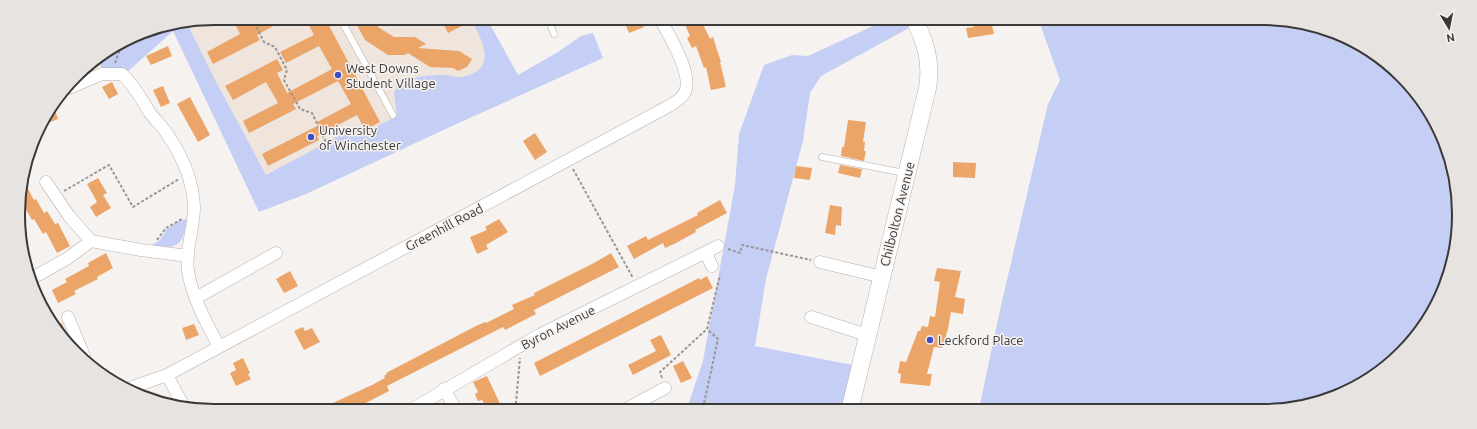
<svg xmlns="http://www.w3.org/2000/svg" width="1477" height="429" viewBox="0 0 1477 429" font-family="Ubuntu,sans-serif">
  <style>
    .built { fill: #efe5dd }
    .green { fill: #c5cff6 }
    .building { fill: #eca569 }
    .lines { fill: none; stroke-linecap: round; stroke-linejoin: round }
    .lane-casing { stroke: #b4b0ae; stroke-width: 7 }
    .street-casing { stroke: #b4b0ae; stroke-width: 13 }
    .secondary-casing { stroke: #b4b0ae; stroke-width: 18 }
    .path { stroke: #999694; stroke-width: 2; stroke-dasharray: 3 2; stroke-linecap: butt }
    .lane { stroke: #fff; stroke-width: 6 }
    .street { stroke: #fff; stroke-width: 12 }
    .secondary { stroke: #fff; stroke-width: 17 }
    .poi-dot { fill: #414ec2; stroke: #f6f2ef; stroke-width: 1.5 }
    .labels { text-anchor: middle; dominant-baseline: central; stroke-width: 3; stroke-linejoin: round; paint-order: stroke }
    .poi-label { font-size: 13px; fill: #3b3938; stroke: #f6f2ef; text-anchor: start }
    .street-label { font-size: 13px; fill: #3b3938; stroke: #f6f2ef }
    .rim { fill: none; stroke: #3b3938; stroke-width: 2 }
  </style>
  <rect width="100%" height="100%" fill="#f6f2ef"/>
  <path class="built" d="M215 18 487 19 517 75 261 198 180 25Z"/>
  <path class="green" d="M471 19H487L518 75 558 52 581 36 593 33 603 58 452 126 306 194 259 212 173 31 125 74 110 68 102 69 98 59 140 33 187 23 212 74 266 175 357 126 362 134 397 116 394 92C396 89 399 85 402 83 414 75 433 75 447 75 452 76 458 78 462 77 499 70 482 40 471 19Z
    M886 20H905L909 28 821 76 810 93 803 141 766 279 755 346 852 365 842 409 687 408 703 361 735 185 739 134 764 65 792 55 808 56Z
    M1039 21 1301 22 1371 51 1426 105 1455 176V253L1433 313 1392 362 1349 391 1288 409H979L1000 310 1048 104 1060 80Z
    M187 219C183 245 179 250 152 245L160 240 167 229 179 221Z"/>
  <path class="building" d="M232 18H248L251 23 261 18H288L257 35 260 40 213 64 207 52 240 34Z
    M305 18H325L380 122 365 130 357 115 317 136 319 140 268 166 262 154 319 125 317 122 351 104 338 81 293 104 296 109 249 133 243 121 278 103 266 82 233 100 225 86 277 59 283 70 277 73 287 93 332 69 319 46 286 63 280 52 314 35Z
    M353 18 374 19 378 27 394 37H415L426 44 418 48 459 51 472 59 467 67 458 71 453 68 430 67 408 53 405 55H388L365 40Z
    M441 19H476L448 33Z
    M623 19H641L644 27 629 33Z
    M683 20H701L710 39 713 37 721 62H720L726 87 711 90 706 67 704 68 696 46 692 48 687 38 690 36Z
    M973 21H991L994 34 968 38 966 28 974 27Z
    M168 46 172 56 151 65 146 56Z
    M112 82 118 94 109 99 102 87Z
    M163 86 170 103 161 107 153 90Z
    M190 97 210 135 198 142 177 104Z
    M54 107 58 119 40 126 48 114Z
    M848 120 866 122 863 142H865L864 151H866L864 161 841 156 842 147H844Z
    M535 133 547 152 535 160 523 141Z
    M953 162 976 163 975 178 953 177Z
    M840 165 862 169 860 178 838 173Z
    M796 166 812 168 810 180 794 178Z
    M98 178 107 193 103 195 111 208 96 217 90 207 97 202 87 184Z
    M24 182 34 200 36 199 44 213 47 211 55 224 58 223 70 246 57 253 46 232 43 234 34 219 32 220 24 206 22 208 19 201Z
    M720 200 727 213 695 230 696 232 676 243 665 248 663 243 634 259 627 246 646 236 648 240 698 215 697 213Z
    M830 205 842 207 841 226 836 225 835 235 825 233Z
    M499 219 508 232 486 245 488 249 477 254 470 237 487 230 485 227Z
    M106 253 113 268 97 277 98 279 74 291 76 294 58 303 52 290 67 282 65 279 89 266 88 263Z
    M611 253 619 267 534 310 536 314 505 330 503 327 387 386 389 391 356 408H322L372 385 385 378 384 376 387 374 386 373 476 326 485 322 486 323 514 309 512 305 535 295 534 293 594 263Z
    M937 268 961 271 955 297 965 299 963 314 951 312 948 329 942 348 934 347 927 374H932L930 386 900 383 901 374 898 373 900 361 906 362 918 331H920L922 326 928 327 930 316 935 317 940 282 934 281Z
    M290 271 298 286 284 293 276 279Z
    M707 276 713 288 540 376 534 363 699 278 700 280Z
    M62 323 65 331 70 345 59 334 54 326Z
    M194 324 199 335 186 340 182 328Z
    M303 327 305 331 312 328 320 342 304 350 294 331Z
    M661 335 671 355 633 375 628 365 656 351 650 340Z
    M243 358 250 373 248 374 251 379 236 386 230 373 236 370 233 363Z
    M683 361 692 378 681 383 673 366Z
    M487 376 495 393 502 408H487L482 400 478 401 476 397 475 394 478 392 473 382Z"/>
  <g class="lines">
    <g class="lane-casing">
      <path id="lane" d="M340 18 393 115
        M548 19 554 34
        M822 157 905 173"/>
    </g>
    <g class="street-casing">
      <path id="street" d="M69 88 102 74H122C135 86 141 99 150 113 156 121 164 128 169 137 184 159 193 181 194 207 194 229 185 250 188 271 192 298 207 323 219 347
        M46 182 69 216 91 241 141 250 188 256
        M706 253 712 266
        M820 262 882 277
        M38 275 68 258 91 241
        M196 298 276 253
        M68 317 84 356
        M811 317 867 335
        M167 375 184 407
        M127 389 167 375 669 106C674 103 681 99 684 94 695 77 669 36 661 20
        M444 389 455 408
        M414 408 539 335 718 246
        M628 408 665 388"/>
    </g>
    <g class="secondary-casing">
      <path id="secondary" d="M850 409 928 86C931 59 926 45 915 20"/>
    </g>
    <path class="path" d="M252 18 264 42 275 47 287 70 284 80 300 109 312 113 326 142
      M413 19 415 23
      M115 63 122 44
      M573 169 633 278
      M64 191 109 165 133 207 179 179
      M157 240 166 228 182 219
      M728 249 740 253 742 245 811 260
      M662 378 660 372 707 329 720 275
      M519 408 516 403 520 358
      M703 408 718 339 708 330"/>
    <use href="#lane" class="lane"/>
    <use href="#street" class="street"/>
    <use href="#secondary" class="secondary"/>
  </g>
  <g class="poi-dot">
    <circle cx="338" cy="75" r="4"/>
    <circle cx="311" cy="137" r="4"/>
    <circle cx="930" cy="340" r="4"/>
  </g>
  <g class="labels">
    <g class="poi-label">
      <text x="346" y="68">West Downs<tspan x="346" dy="15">Student Village</tspan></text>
      <text x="319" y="130">University<tspan x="319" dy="15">of Winchester</tspan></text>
      <text x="938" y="340">Leckford Place</text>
    </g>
    <g class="street-label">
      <text transform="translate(897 214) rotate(-76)">Chilbolton Avenue</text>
      <text transform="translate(444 227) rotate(-28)">Greenhill Road</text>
      <text transform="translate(558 327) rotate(-27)">Byron Avenue</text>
    </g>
  </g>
  <path d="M0 0H1477V429H0ZM214 25H1263A189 189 0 0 1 1452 214V215A189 189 0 0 1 1263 404H214A189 189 0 0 1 25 215V214A189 189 0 0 1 214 25Z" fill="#e7e3e0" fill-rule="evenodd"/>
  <path class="rim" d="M214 25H1263A189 189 0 0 1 1452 214V215A189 189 0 0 1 1263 404H214A189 189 0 0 1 25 215V214A189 189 0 0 1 214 25Z"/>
  <g transform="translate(1449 28) rotate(170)" stroke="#f6f2ef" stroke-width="3" paint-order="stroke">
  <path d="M0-3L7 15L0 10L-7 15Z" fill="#3b3938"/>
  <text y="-6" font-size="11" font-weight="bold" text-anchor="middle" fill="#3b3938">N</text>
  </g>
</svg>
